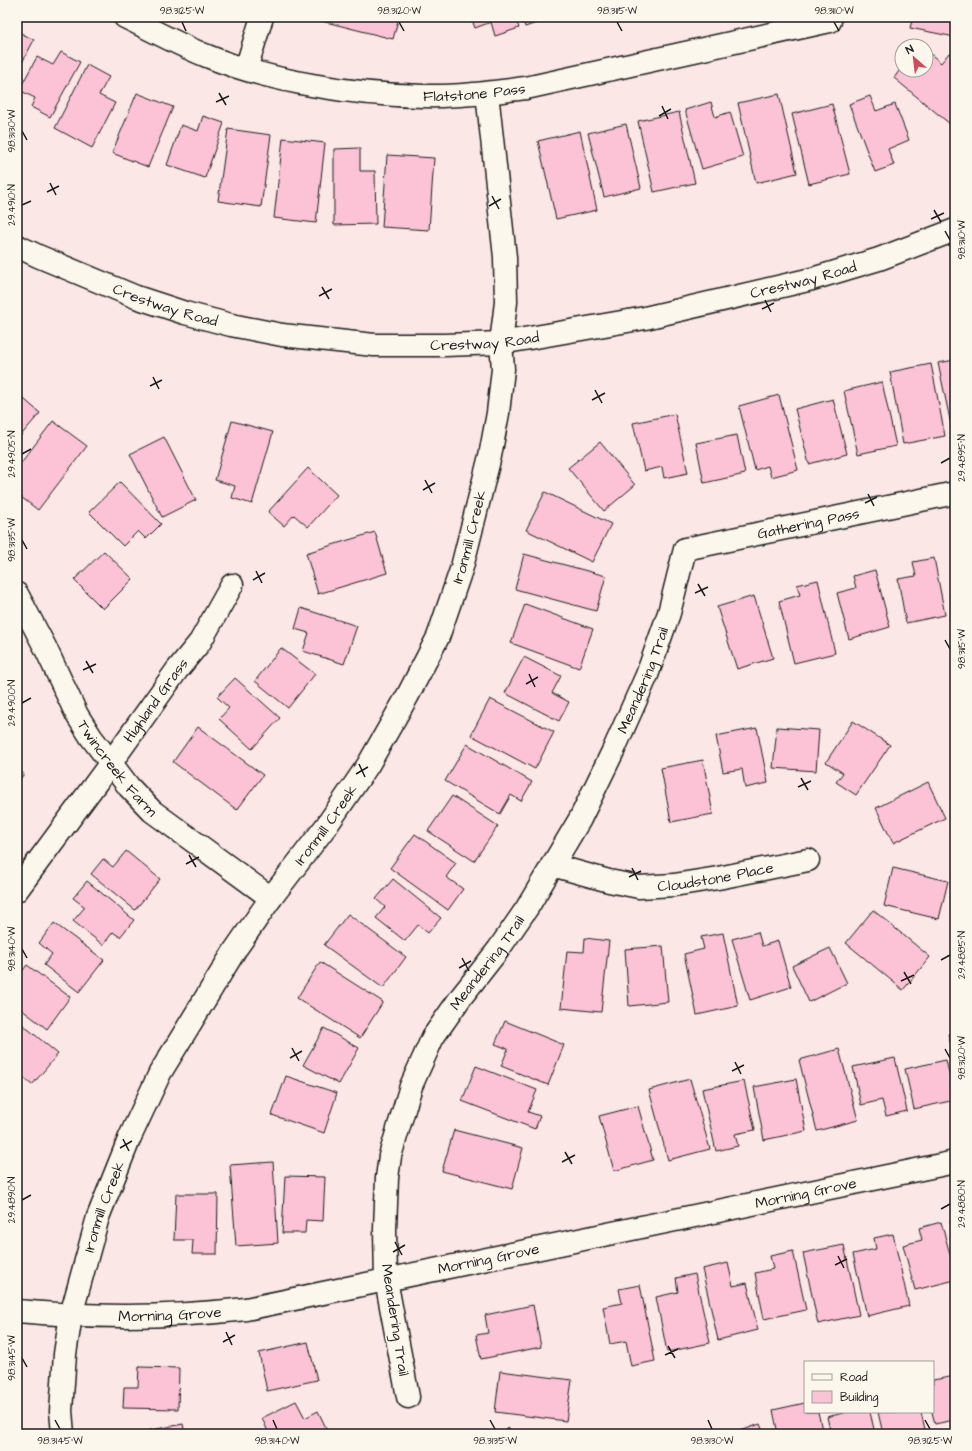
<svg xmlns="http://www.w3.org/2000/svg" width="972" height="1451" viewBox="0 0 972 1451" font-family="'Architects Daughter',sans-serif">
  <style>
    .building { fill: #fcc3d7; stroke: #1c1c1c }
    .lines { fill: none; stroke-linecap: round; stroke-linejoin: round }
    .minor-casing { stroke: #1c1c1c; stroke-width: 25 }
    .minor { stroke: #fbf7ec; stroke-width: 22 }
    .ticks { fill: none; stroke: #1c1c1c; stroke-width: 1.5 }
    .labels { text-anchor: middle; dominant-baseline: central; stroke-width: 3; stroke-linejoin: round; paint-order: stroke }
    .street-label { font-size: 15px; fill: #1c1c1c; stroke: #fbf7ec }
    .neatline { fill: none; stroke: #1c1c1c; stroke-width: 1.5 }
    .ticks-label { font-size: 10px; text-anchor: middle; fill: #1c1c1c }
  </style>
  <rect width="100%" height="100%" fill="#fbe7e6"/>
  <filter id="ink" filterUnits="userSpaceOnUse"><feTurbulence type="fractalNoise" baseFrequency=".025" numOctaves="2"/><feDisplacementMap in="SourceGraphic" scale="8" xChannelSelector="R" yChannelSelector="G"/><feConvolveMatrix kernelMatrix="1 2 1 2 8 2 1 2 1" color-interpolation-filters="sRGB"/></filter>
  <g filter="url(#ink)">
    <path class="building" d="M315 17H399L393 39 314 19Z
      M471 17H515L519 28 495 36 491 22 475 28Z
      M522 17H554L525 27Z
      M913 17H955V37L910 28Z
      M17 31 34 40 17 72Z
      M926 50 941 63 949 53 955 59V118L950 124 894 78 902 67V70H926Z
      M61 52 80 62 50 117 31 107 35 98 19 90 37 57 53 65Z
      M87 65 109 77 99 95 115 103 92 148 55 128Z
      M137 93 173 107 148 167 112 153Z
      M779 94 797 173 756 183 738 103Z
      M870 96 876 111 895 104 909 140 888 149 894 165 875 172 849 104Z
      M711 102 715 117 730 112 743 157 702 169 685 110Z
      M832 104 850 174 809 184 792 114Z
      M679 112 695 183 654 192 638 121Z
      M203 116 224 123 205 178 167 165 181 125 198 131Z
      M626 124 641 188 604 197 588 133Z
      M228 129 271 135 261 207 218 201Z
      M580 131 597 210 556 219 538 141Z
      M283 138 325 143 316 223 274 218Z
      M360 148V171H375L376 224 334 225V149Z
      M387 155 434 158 429 230 382 227Z
      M955 360V434H953L938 363Z
      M931 364 945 436 903 444 890 372Z
      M882 382 896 446 858 454 844 391Z
      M17 393 40 413 17 440Z
      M779 395 798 470 771 477 768 466 755 470 739 406Z
      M833 399 847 454 809 464 795 409Z
      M675 414 688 473 664 478 662 467 644 471 633 423Z
      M53 421 87 446 38 510 17 494V468Z
      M232 421 273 432 252 504 232 498 235 486 215 480Z
      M737 435 745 474 704 483 696 443Z
      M164 437 196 500 162 517 130 454Z
      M600 442 635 485 604 511 568 468Z
      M308 468 337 495 308 527 294 515 284 526 268 512Z
      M120 482 161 524 146 539 138 531 123 546 89 512Z
      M545 492 611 524 592 562 526 530Z
      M375 532 387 573 318 594 306 553Z
      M104 551 133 579 103 609 74 580Z
      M524 554 606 576 596 611 515 589Z
      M934 558 945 615 906 623 898 579 916 576 913 562Z
      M955 566V585L951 567Z
      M875 570 890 627 849 639 837 593 856 588 853 576Z
      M818 580 835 653 794 663 779 601 800 595 797 585Z
      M754 596 773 658 737 669 717 607Z
      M525 604 593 629 579 668 511 643Z
      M301 608 357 626 344 664 303 651 309 633 295 629Z
      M281 648 315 674 288 708 255 681Z
      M524 657 561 676 552 693 569 702 559 721 505 693Z
      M235 678 280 718 252 749 219 719 229 708 217 697Z
      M490 699 554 732 535 769 471 735Z
      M853 721 890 745 856 795 836 782 843 773 826 762Z
      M198 727 263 775 237 810 173 762Z
      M777 727 819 730 816 771 773 768Z
      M757 728 768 783 745 788 742 769 723 772 716 736Z
      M467 744 532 782 521 801 511 795 500 814 445 781Z
      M703 760 713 814 671 822 661 768Z
      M17 769 24 774 17 783Z
      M928 782 945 818 893 843 876 808Z
      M452 796 498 826 474 861 428 831Z
      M415 834 456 863 446 877 463 889 448 910 390 868Z
      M126 851 160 879 135 910 91 874 103 859 113 867Z
      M893 868 948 881 939 919 884 906Z
      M393 879 441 918 428 933 418 925 405 941 376 918 385 907 376 899Z
      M87 881 134 920 120 937 113 932 103 945 73 921 85 907 73 898Z
      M873 910 930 957 903 990 846 943Z
      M348 914 406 957 383 988 324 945Z
      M54 923 104 960 79 992 44 965 52 954 39 943Z
      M758 932 762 946 778 941 791 987 750 1000 732 939Z
      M723 933 738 1006 697 1015 684 954 704 949 701 937Z
      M585 938 609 941 601 1012 561 1008 567 951 584 952Z
      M663 946 668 1002 629 1006 625 949Z
      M830 948 847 983 809 1002 792 966Z
      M320 962 383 1002 360 1038 297 998Z
      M27 965 70 997 47 1029 17 1006V978Z
      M17 1020 58 1054 32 1085 17 1072Z
      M505 1021 564 1045 548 1085 501 1066 508 1049 495 1044Z
      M324 1028 359 1048 339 1084 303 1065Z
      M955 1032V1059L948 1034Z
      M839 1049 858 1120 817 1131 799 1060Z
      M895 1058 907 1111 886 1116 882 1100 861 1105 853 1067Z
      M946 1060 955 1100 914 1109 905 1069Z
      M476 1066 537 1090 528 1112 540 1116 535 1129 462 1101Z
      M286 1076 337 1093 324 1133 272 1115Z
      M690 1079 710 1149 668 1160 649 1090Z
      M796 1079 806 1131 764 1140 754 1087Z
      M744 1081 755 1130 735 1134 738 1146 716 1151 702 1089Z
      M638 1106 653 1160 614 1171 599 1116Z
      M454 1130 523 1148 512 1189 442 1171Z
      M273 1162 278 1243 236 1246 230 1165Z
      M285 1176 325 1177 323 1221 306 1220 305 1233H282Z
      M176 1194H218L217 1254H192L193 1240H174Z
      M955 1219V1241L950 1220Z
      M941 1222 955 1272V1280L915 1290 903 1245 922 1240 919 1228Z
      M893 1234 909 1306 867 1316 853 1254 876 1249 874 1238Z
      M844 1245 859 1315 818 1324 803 1253Z
      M793 1251 806 1310 764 1319 755 1273 773 1269 770 1256Z
      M728 1263 733 1286 747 1283 758 1330 718 1340 702 1269Z
      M695 1274 710 1343 667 1352 656 1297 678 1292 676 1278Z
      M640 1285 655 1361 631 1366 626 1341 610 1344 603 1307 622 1303 619 1289Z
      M533 1305 541 1347 481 1359 476 1335 488 1333 485 1315Z
      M308 1342 317 1380 267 1391 259 1353Z
      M139 1367 179 1368 178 1409 123 1408 124 1387H138Z
      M500 1371 572 1380 566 1421 495 1412Z
      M955 1376V1426L954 1420 935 1424 932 1412 933 1380Z
      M296 1401 305 1418 318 1411 327 1430 319 1434H269L262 1418Z
      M805 1403V1412H818L823 1434H778L773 1410Z
      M847 1412H870L875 1434H831L827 1417Z
      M878 1412H921L926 1434H883Z
      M183 1424 185 1434H130Z
      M760 1424 764 1434H732Z
      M508 1428 514 1434H503Z"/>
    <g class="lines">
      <g class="minor-casing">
        <g id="minor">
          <path id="s1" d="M125 17C152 30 179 45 207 56 271 82 355 95 424 96 458 97 493 92 526 88L830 21"/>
          <path d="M246 69 262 17"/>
          <path id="s2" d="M17 246 38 256 136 297 185 313 231 325 282 335 374 345H444L501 343 645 318 812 279 879 259 955 230"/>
          <path id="s3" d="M17 594 45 647 77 715 91 737 129 787 152 811 271 898"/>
          <path id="s4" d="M552 865 609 881 639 887 674 885 718 878 808 860"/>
          <path id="s5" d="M17 890 110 764 177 670 200 642 232 585"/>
          <path id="s6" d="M17 1311C95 1318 168 1318 246 1309L955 1162"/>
          <path id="s7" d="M408 1397 386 1280 385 1229 387 1178 390 1156 411 1086 433 1037 461 997 498 950 527 908 580 819 614 749 647 675 669 613 685 549 955 493"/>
          <path id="s8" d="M63 1434 61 1411 65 1354 71 1315 98 1217 130 1137 160 1073 235 950 271 898 327 825 368 765 408 695 438 637 462 567 490 456 498 413 503 369 501 343 506 302 505 257 487 93"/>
        </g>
      </g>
      <use href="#minor" class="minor"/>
    </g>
  </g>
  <path class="ticks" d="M182 22 186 31M399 22 404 31M617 22 622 31M834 22 839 31M219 93 226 105M216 102 229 96M662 106 668 119M659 116 671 109M22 131 27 140M50 183 56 195M47 192 59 186M492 196 499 209M22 205 31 201M489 206 501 199M934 210 941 222M931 219 944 213M945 231 950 240M322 287 329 299M319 296 332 289M765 300 771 312M762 309 774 303M153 377 159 389M150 386 162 380M595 390 602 403M592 400 605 393M22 454 31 449M941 463 950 458M425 480 432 493M423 490 435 483M868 494 874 506M865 503 877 497M22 540 27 549M256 571 262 583M253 580 265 573M698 584 705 596M695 593 708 587M945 640 950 649M86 661 93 673M83 670 96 664M529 674 535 687M526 684 538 677M22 703 31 698M359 764 365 777M356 774 368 767M801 778 808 790M798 787 811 781M189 855 196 867M186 864 199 857M632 868 638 880M629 877 641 871M22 949 27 958M462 958 469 971M941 960 950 955M459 968 471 961M904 972 911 984M901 981 914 975M292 1048 299 1061M945 1049 950 1058M290 1058 302 1051M735 1062 741 1074M732 1071 744 1065M123 1139 129 1151M120 1148 132 1141M565 1152 572 1164M562 1162 575 1155M22 1200 31 1195M941 1209 950 1204M395 1242 402 1255M393 1252 405 1245M838 1256 844 1268M835 1265 847 1259M226 1332 232 1345M223 1342 235 1335M668 1346 675 1358M665 1355 678 1349M22 1358 27 1367M55 1420 60 1429M273 1420 277 1429M490 1420 495 1429M708 1420 712 1429M925 1420 930 1429"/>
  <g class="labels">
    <g class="street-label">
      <text stroke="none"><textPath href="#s1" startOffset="363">Flatstone Pass</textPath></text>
      <text stroke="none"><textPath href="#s2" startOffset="809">Crestway Road</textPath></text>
      <text stroke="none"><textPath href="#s2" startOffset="160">Crestway Road</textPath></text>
      <text stroke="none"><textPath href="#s2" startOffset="484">Crestway Road</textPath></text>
      <text stroke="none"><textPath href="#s7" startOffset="1050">Gathering Pass</textPath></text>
      <text stroke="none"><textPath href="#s8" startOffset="1001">Ironmill Creek</textPath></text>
      <text stroke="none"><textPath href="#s7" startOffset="786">Meandering Trail</textPath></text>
      <text stroke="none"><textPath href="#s5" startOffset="235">Highland Grass</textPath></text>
      <text stroke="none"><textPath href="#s3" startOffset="202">Twincreek Farm</textPath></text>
      <text stroke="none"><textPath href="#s8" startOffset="677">Ironmill Creek</textPath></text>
      <text stroke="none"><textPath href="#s4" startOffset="167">Cloudstone Place</textPath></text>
      <text stroke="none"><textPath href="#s7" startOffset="462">Meandering Trail</textPath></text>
      <text stroke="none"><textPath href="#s6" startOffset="801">Morning Grove</textPath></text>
      <text stroke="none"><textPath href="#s8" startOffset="233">Ironmill Creek</textPath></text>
      <text stroke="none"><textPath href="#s6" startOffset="477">Morning Grove</textPath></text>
      <text stroke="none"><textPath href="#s6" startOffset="153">Morning Grove</textPath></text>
      <text transform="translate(395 1320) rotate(81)">Meandering Trail</text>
    </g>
  </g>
  <rect width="972" height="1451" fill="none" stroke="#fbf7ec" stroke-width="44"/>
  <rect x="804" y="1361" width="130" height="52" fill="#fbf7ec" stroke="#a29f99"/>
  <rect x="812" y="1374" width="20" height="6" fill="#fbf7ec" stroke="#a29f99"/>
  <text x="840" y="1381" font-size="12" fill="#1c1c1c">Road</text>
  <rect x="812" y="1391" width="20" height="12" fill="#fcc3d7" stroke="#a29f99"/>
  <text x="840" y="1401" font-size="12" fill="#1c1c1c">Building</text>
  <g transform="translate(914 58) rotate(332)"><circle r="19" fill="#fbf7ec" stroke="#a29f99"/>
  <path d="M0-3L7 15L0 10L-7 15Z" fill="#d1495b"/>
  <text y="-6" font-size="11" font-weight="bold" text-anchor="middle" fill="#1c1c1c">N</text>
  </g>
  <rect x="22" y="22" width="928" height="1407" class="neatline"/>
  <g class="ticks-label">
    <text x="182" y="14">98.3125°W</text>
    <text x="399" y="14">98.3120°W</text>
    <text x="617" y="14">98.3115°W</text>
    <text x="834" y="14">98.3110°W</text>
    <text transform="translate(11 131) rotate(-90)" y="4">98.3130°W</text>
    <text transform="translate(11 205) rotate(-90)" y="4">29.4910°N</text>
    <text transform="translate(961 240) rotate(-90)" y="4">98.3110°W</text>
    <text transform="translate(11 454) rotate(-90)" y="4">29.4905°N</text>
    <text transform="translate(961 458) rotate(-90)" y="4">29.4895°N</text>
    <text transform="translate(11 540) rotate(-90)" y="4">98.3135°W</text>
    <text transform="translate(961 649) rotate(-90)" y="4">98.3115°W</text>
    <text transform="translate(11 703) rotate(-90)" y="4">29.4900°N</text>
    <text transform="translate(11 949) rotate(-90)" y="4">98.3140°W</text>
    <text transform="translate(961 955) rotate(-90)" y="4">29.4885°N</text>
    <text transform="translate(961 1058) rotate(-90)" y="4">98.3120°W</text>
    <text transform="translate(11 1200) rotate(-90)" y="4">29.4890°N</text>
    <text transform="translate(961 1204) rotate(-90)" y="4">29.4880°N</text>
    <text transform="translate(11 1358) rotate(-90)" y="4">98.3145°W</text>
    <text x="60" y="1444">98.3145°W</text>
    <text x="277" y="1444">98.3140°W</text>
    <text x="495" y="1444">98.3135°W</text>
    <text x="712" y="1444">98.3130°W</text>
    <text x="930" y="1444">98.3125°W</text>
  </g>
</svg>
